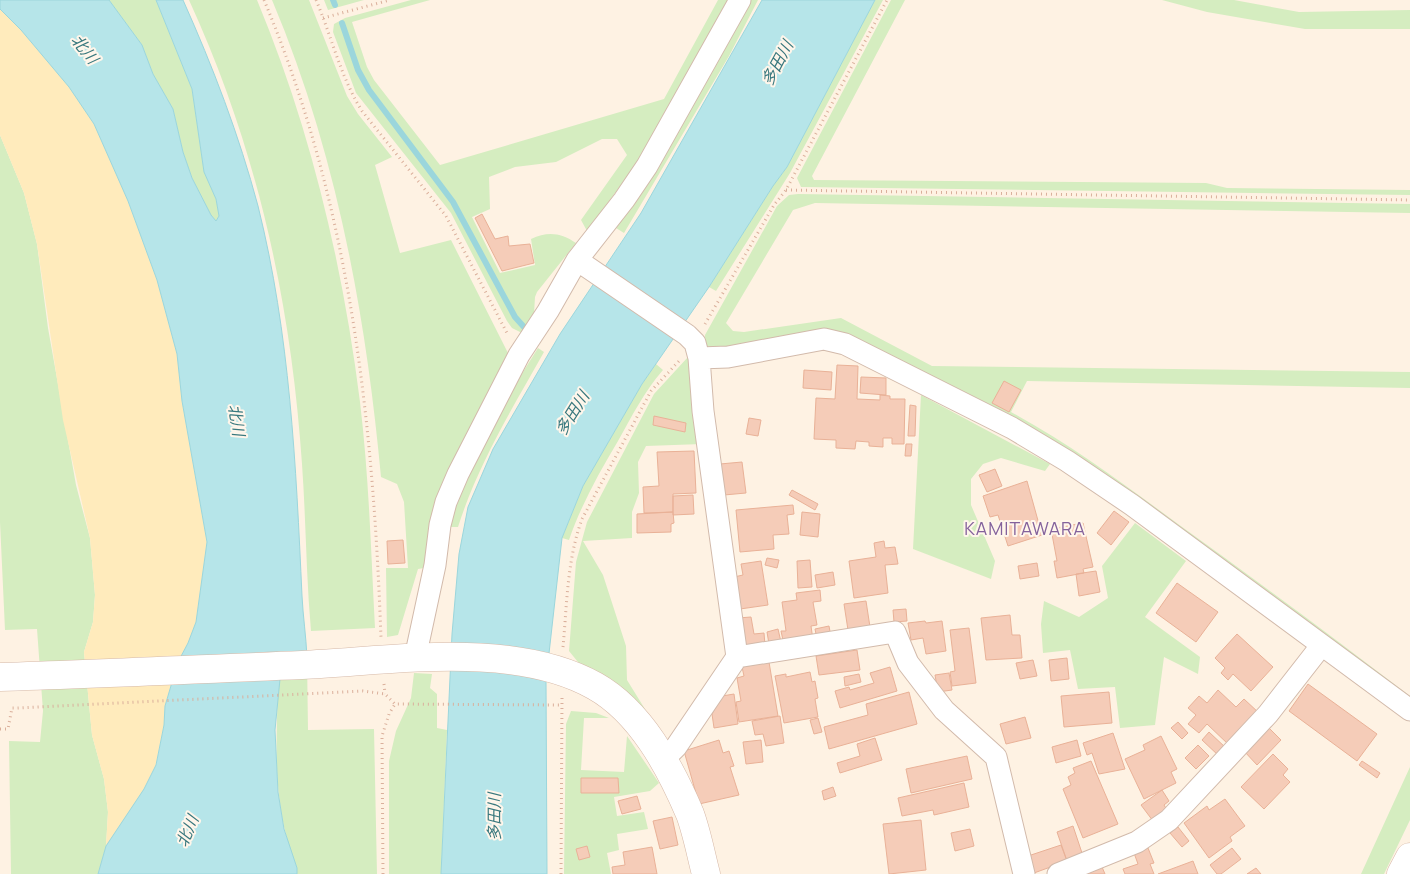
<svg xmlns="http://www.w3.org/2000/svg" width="1410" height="874" viewBox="0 0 1410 874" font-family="Manrope,'Noto Sans JP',sans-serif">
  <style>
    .green { fill: #d5edc0 }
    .sand { fill: #ffebbc }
    .water { fill: #b6e5e9; stroke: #9bd6dc }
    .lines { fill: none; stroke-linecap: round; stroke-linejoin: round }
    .stream { stroke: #9bd6dc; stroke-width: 6 }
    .building { fill: #f5ccb8; stroke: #e9b197 }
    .street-casing { stroke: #d2baab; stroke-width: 23 }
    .secondary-casing { stroke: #d6b9a8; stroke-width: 29 }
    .path { stroke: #daaf9b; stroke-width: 3; stroke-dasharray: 1 4; stroke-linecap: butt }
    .street { stroke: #fff; stroke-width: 21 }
    .secondary { stroke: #fff; stroke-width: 28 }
    .labels { text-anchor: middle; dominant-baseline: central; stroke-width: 4; stroke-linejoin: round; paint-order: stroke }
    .water-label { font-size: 16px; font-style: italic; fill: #39787e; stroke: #fff6eb }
    .quarter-label { font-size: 18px; letter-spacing: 1px; fill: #84629c; stroke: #fff6eb }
  </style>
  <rect width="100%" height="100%" fill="#fef2e3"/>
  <path class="green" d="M109 0H156L192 89 204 171 216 199 219 216 216 221 211 215 192 178 183 152 173 109 153 74 142 45Z
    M189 0H257C310 127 343 265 360 402 369 477 371 552 375 628L311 631C306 575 306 520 302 464 291 302 257 148 189 0Z
    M272 0H309L347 96 358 114 392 157 375 165 400 253 451 240 509 355 424 568 418 569 398 635 387 637 386 568H408L404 502 397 484 381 477C366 315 336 151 272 0Z
    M324 0H364L328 10Z
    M411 0H430L352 22 367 67 374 80 440 165 664 99 718 0H729L638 162 587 231 581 220 627 155 617 139H602L556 162 515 167 489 177 490 209 472 217 500 273 535 265 531 239C548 231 561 233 576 243L537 292 535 297 534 314 522 333 512 328 507 321 451 213 356 93 333 32 334 24 345 18Z
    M751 0H758L729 56 624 233 616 228 655 172Z
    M875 0H883L790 173 716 291 709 287 773 186 787 167Z
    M891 0H905L812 176 814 180 1206 183 1227 188 1410 190V195L801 187 797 178Z
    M1162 0H1234L1299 12 1410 10V29H1305L1207 12Z
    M0 135 24 193 37 244 48 328 76 485 90 538 95 595 93 622 84 652 92 735 104 779 108 812 106 846 98 874H11L9 741 40 742 43 711 37 629 5 630 0 522Z
    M798 194 1410 204V213L815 203 793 210 726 323 733 331 744 332 841 318 932 366 1410 372V388L1027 381 1011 412C1070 444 1124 484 1178 524 1256 580 1334 638 1410 696V703L1136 500 848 339 729 352 708 347 704 342 705 335 777 206 789 195Z
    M538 348 544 352C512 409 478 464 458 527H449C465 467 505 400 538 348Z
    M688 357H691L702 444 646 446 638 462 639 493 632 512V538L583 541 603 575 626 646 627 680 661 735 608 678 582 667 569 651 576 562 587 522 654 394Z
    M656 364 663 370C644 392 632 416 618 441 599 473 581 505 569 540L562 538 583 486 642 384Z
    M921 395 1050 464 1045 471 1001 458 983 464 971 479V505L995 561 991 579 913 549Z
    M1135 523 1186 561 1145 617 1200 657 1198 674 1164 657 1155 725 1120 728 1115 687 1078 689 1070 650 1043 653 1041 624 1044 601 1079 617 1108 598 1102 566Z
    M279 655 307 657 308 730 374 729 377 874H297V868C268 798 278 727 279 655Z
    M414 673 432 674 430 688 437 694V728L447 730 441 874H389V761L396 731 411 698Z
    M571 711 596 713 609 718H584L581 770 624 772 627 736 659 783 650 791 614 797 617 816 644 812 648 829 617 834 619 850 607 853 611 874H564L566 724Z
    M1410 767V820L1384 874H1361Z"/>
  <path class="sand" d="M0 9 21 30 69 87 94 124 128 201 157 280 177 354 182 401 207 542 196 622 188 643 178 662 165 706 164 725 156 765 144 789 106 846 108 812 104 779 92 735 84 652 93 622 95 595 90 538 63 420 37 244 24 193 0 135Z"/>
  <path class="water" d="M0 0H109L142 45 153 74 173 109 183 152 192 178 211 215 216 221 219 216 216 199 204 172 192 89 156 0H183C213 67 239 135 258 206 290 334 296 465 302 596 303 616 306 636 307 657L280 679 275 730 278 792 284 829 297 868V874H98L106 846 144 789 156 765 164 725 165 706 178 662 188 643 196 622 207 542 182 401 177 354 157 280 128 201 94 124 69 87 21 30 0 9Z
    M762 0H875L787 167 773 186 709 287 642 384 583 486 562 538 546 680 547 874H441L452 634 459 554 468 507 493 449 560 334 641 213Z"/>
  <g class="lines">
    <path class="stream" d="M333 0 335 5
      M342 23 358 70 369 90 453 202 515 317 524 327"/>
  </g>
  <path class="building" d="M482 214 495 239 508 236 509 246 530 244 534 263 502 271 475 218Z
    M837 365 858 366 857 399 880 400V395L890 396V399H905L904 444H892V438H883V447L869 446V442L856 441 855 449 836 448V440L814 439 816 398 835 399Z
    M804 370 832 372 831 390 803 388Z
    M861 377 886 378V395L860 393Z
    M1004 381 1021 390 1009 412 992 403Z
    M910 405 916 406 915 436H908Z
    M654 416 686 423 685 432 653 425Z
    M749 418 761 420 758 436 746 434Z
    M906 444H912L911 456H905Z
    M694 451 696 493 673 494V512L644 513 643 487 659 486 657 452Z
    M742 462 746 493 724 495 720 464Z
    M995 469 1002 486 987 492 979 475Z
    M1027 481 1042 535 1008 546 998 515 990 517 983 496Z
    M792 490 818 504 815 510 789 495Z
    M693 495 694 514 673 515V496Z
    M793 505 794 514 787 515 789 534 773 535 774 549 740 552 736 510Z
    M1114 511 1129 522 1111 545 1097 533Z
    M673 512 674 523 671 524V532L637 533V514Z
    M802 512 820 514 818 537 800 535Z
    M1083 523 1093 567 1083 569 1084 573 1057 578 1054 561H1057L1051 529Z
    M403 540 405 563 388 564 387 541Z
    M884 541 885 548 895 547 898 564 885 565 888 593 854 598 849 561 876 557 874 543Z
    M767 558 779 560 777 568 765 565Z
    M810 560 812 587 798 588 797 561Z
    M761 561 768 605 740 609 734 577 743 575 741 564Z
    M1037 563 1039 576 1020 579 1018 566Z
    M1096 571 1100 592 1079 596 1076 574Z
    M833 572 835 585 817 588 815 575Z
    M1177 583 1218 612 1196 642 1156 613Z
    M820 590 821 601 813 602 817 625 811 626 813 640 784 645 781 631H786L782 602 797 600 796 593Z
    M866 601 870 627 848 630 844 604Z
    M906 609 907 621 894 622 893 610Z
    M1010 615 1012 635H1020L1022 658 986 660 981 618Z
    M751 617 754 634 764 633 765 645 742 648 738 618Z
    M925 621 926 623 942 621 946 651 926 654 923 638 911 640 908 623Z
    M829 626 831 637 817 639 815 629Z
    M969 628 976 683 952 686 950 672 955 671 950 630Z
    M778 629 781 642 769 644 767 632Z
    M1237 634 1273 667 1251 691 1233 674 1228 680 1221 673 1225 668 1215 658Z
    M857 650 860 670 819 675 816 656Z
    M1067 658 1069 679 1051 681 1049 660Z
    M1033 660 1037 676 1020 679 1016 663Z
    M769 662 778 716 739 722 736 702 741 701 737 678 744 676 742 667Z
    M890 667 897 691 840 708 835 691 849 687 850 690 874 683 870 673Z
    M810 672 812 682 815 681 818 698 815 699 818 717 784 723 775 676 786 674V677Z
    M949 673 952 690 938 692 935 675Z
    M859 674 861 682 845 686 844 677Z
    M1308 684 1377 734 1357 761 1289 711Z
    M1218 690 1236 707 1244 699 1259 713 1229 745 1207 724 1199 733 1188 724 1196 715 1188 708 1199 696 1207 703Z
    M909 692 917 724 829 749 824 727 868 715 866 704Z
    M1109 692 1112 723 1064 727 1061 696Z
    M734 694 738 724 714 728 712 714 722 696Z
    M780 716 784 743 766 746 763 734 755 735 752 721Z
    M1025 717 1031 738 1006 744 1000 724Z
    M818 718 822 732 814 734 810 720Z
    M1178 722 1188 733 1182 739 1171 728Z
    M1268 727 1281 740 1257 765 1244 751Z
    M1209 732 1226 748 1219 756 1202 740Z
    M1113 733 1125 769 1099 774 1092 753 1087 755 1083 743Z
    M1161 736 1177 769 1171 772 1176 783 1144 799 1125 759 1145 750 1143 745Z
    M875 738 882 760 840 773 837 763 860 756 857 744Z
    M719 740 723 753 729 751 734 766 730 767 739 795 699 804 684 751Z
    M761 740 763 762 746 764 743 742Z
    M1077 740 1081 756 1056 763 1052 747Z
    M1198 745 1209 756 1196 769 1185 758Z
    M1273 754 1288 769 1283 775 1290 782 1264 809 1241 787Z
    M967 756 972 779 911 793 906 769Z
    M1091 761 1118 824 1083 838 1063 789 1071 785 1068 777 1075 773 1073 768Z
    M1362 761 1380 773 1377 778 1359 765Z
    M581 778H618L619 793H581Z
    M964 783 969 807 934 815 933 810 902 816 898 798Z
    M833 787 836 796 824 800 822 791Z
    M1162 790 1169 801 1164 805 1167 810 1153 821 1141 805Z
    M637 796 641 809 622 814 618 801Z
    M1225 799 1245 826 1230 837 1232 841 1209 858 1184 823 1207 806 1209 810Z
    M672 817 678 845 660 849 653 821Z
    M921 820 926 870 889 874 883 824Z
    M1073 826 1083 856 1067 861 1057 832Z
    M1178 827 1189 841 1182 847 1170 833Z
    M970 829 974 846 955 851 951 833Z
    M1061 845 1067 861 1034 873 1028 856Z
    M587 846 590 857 579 860 576 849Z
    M652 847 657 874H613L612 867 625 865 623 852Z
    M1148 848 1154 863 1150 864 1154 874H1125L1123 869 1138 864 1134 853Z
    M1232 848 1241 859 1221 874H1217L1210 865Z
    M1193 861 1198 874H1158Z
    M1102 867 1105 874H1085Z
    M1256 868 1261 874H1247Z"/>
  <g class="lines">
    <g class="street-casing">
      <path id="street" d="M577 260 687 335 695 343 699 358 728 357 824 339 845 344 1012 428 1067 461 1132 505 1410 710
        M737 657 895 632 908 663 944 710 996 757 1024 874
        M415 658 435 565 440 525 446 502 458 474 519 355 548 311 577 260 624 200 647 166 740 0
        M663 760 676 747 737 657 703 411 699 358
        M1058 874 1137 842 1169 820 1268 714 1321 646"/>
    </g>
    <g class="secondary-casing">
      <path id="secondary" d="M0 677C101 674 201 669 302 665 392 661 513 640 595 686 641 712 670 767 690 814 697 833 701 855 706 874
        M1401 874 1410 857"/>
    </g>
    <path class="path" d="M264 0C350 205 373 418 381 638
      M316 0C332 37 340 76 362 111L446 216 508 335
      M323 18 390 0
      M786 190 1410 200
      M705 324 774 205 786 190 887 0
      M563 647C567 604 567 560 582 519L651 391 679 361
      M384 684 385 694
      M0 729H8L12 708H17L363 691 385 694 395 704 560 705
      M383 874 382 736 389 714 395 704
      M561 874 562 697"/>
    <use href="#street" class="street"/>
    <use href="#secondary" class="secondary"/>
  </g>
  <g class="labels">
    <g class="water-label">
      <text transform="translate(85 49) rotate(51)">北川</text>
      <text transform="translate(777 63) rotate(-62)">多田川</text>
      <text transform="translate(572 413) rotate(-58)">多田川</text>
      <text transform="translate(237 420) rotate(81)">北川</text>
      <text transform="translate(494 817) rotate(-90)">多田川</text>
      <text transform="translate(187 831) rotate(-67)">北川</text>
    </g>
    <g class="quarter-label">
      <text x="1025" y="528">KAMITAWARA</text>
    </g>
  </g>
</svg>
